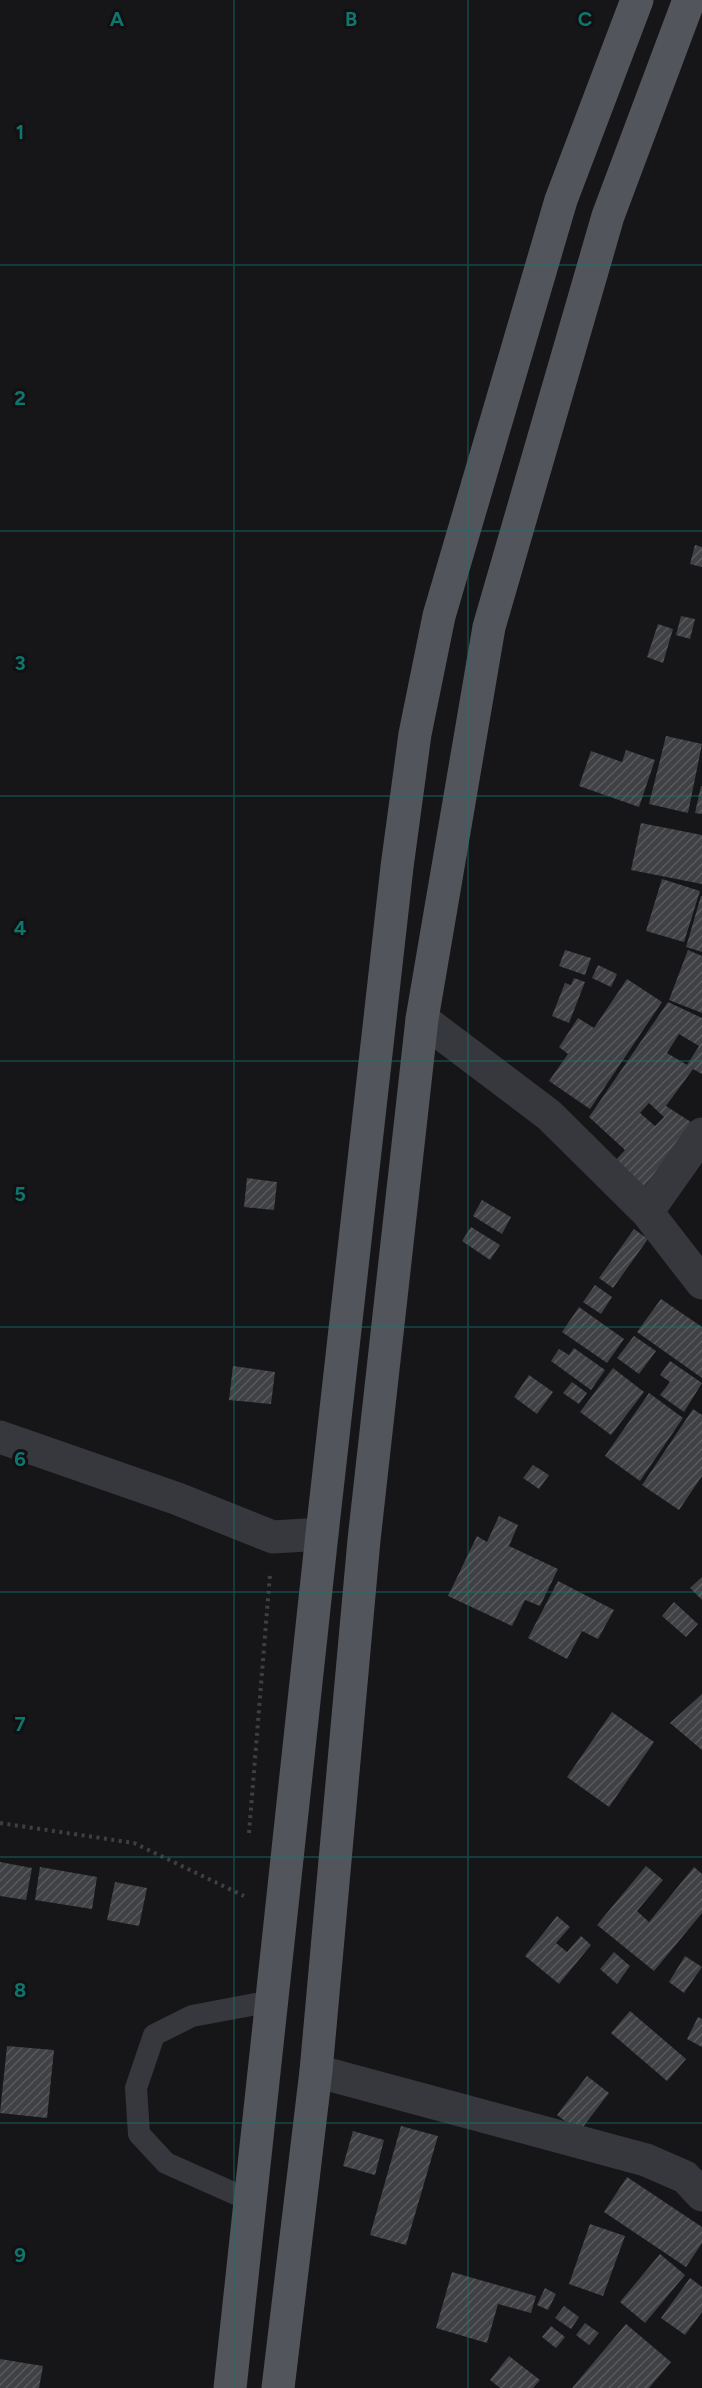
<svg xmlns="http://www.w3.org/2000/svg" width="702" height="2388" viewBox="0 0 702 2388" font-family="Figtree,sans-serif">
  <style>
    .building { fill: url(#building-hatch); fill-rule: evenodd }
    .lines { fill: none; stroke-linecap: round; stroke-linejoin: round }
    .path { stroke: #3d3f44; stroke-width: 4; stroke-dasharray: 3 4.5; stroke-linecap: butt }
    .lane { stroke: #37383d; stroke-width: 22 }
    .street { stroke: #37383d; stroke-width: 33 }
    .primary { stroke: #53555c; stroke-width: 33 }
    .grid { fill: none; stroke: #0f766e; stroke-width: 1.5; stroke-opacity: 0.55 }
    .grid-label { font-size: 20px; text-anchor: middle; font-weight: bold; fill: #0f766e; stroke: #111113; stroke-width: 6; stroke-linejoin: round; paint-order: stroke }
  </style>
  <defs>
    <pattern id="building-hatch" width="6" height="6" patternUnits="userSpaceOnUse" patternTransform="scale(1.5)"><rect width="6" height="6" fill="#404145"/><path d="M-1 1l2-2M0 6l6-6M5 7l2-2" fill="none" stroke="#595a5e"/></pattern>
  </defs>
  <rect width="100%" height="100%" fill="#161618"/>
  <path class="building" d="M695 545 702 547V567L690 564Z
    M681 616 695 619 690 639 676 635Z
    M658 624 673 629 663 663 647 657Z
    M666 736 702 744 688 813 649 804Z
    M626 750 655 760 639 807 579 786 591 751 622 762Z
    M701 786H702V814L695 813Z
    M641 823 702 835V884L631 870Z
    M662 879 700 891 684 942 646 931Z
    M701 896H702V952L686 947Z
    M565 950 591 958 585 975 559 966Z
    M688 950 702 956V1013L669 1000Z
    M598 965 617 974 611 987 592 978Z
    M574 978 585 982 569 1023 552 1016 565 983 571 985Z
    M627 979 662 1002 590 1109 549 1081 568 1054 559 1047 578 1018 594 1028Z
    M668 1002 702 1018V1074L693 1069 666 1106 694 1124 643 1188 614 1162 625 1150 589 1117ZM679 1034 699 1046 687 1065 667 1053ZM649 1103 664 1117 655 1126 640 1113Z
    M247 1178 277 1182 274 1210 244 1207Z
    M482 1200 511 1217 502 1234 473 1216Z
    M471 1227 500 1245 490 1260 462 1241Z
    M634 1229 648 1239 613 1288 599 1278Z
    M595 1285 612 1297 601 1314 583 1302Z
    M661 1299 702 1327V1378L637 1332Z
    M579 1307 624 1339 607 1363 562 1332Z
    M634 1336 656 1351 639 1374 617 1358Z
    M574 1348 605 1370 591 1390 551 1361 559 1349 569 1355Z
    M670 1361 702 1383 684 1412 660 1395 670 1382 660 1375Z
    M233 1366 275 1372 271 1404 229 1400Z
    M613 1368 644 1392 611 1435 580 1412Z
    M529 1375 553 1392 537 1414 514 1397Z
    M572 1382 587 1393 579 1404 563 1393Z
    M649 1393 683 1418 640 1481 605 1456Z
    M693 1409 702 1415V1476L679 1510 642 1485Z
    M533 1465 549 1475 539 1489 523 1478Z
    M499 1516 518 1525 509 1546 558 1569 540 1606 525 1600 512 1626 448 1596 477 1536 487 1542Z
    M702 1577V1600L690 1588Z
    M558 1581 614 1610 598 1639 582 1631 567 1659 528 1638Z
    M674 1602 698 1624 686 1637 662 1616Z
    M702 1694V1750L670 1723Z
    M612 1712 654 1742 609 1807 567 1777Z
    M0 1862 32 1868 26 1900 0 1896Z
    M646 1866 663 1880 637 1911 649 1922 694 1867 702 1874V1913L654 1971 597 1925Z
    M40 1867 97 1877 92 1909 35 1900Z
    M115 1882 147 1888 139 1926 107 1920Z
    M557 1916 570 1927 556 1943 567 1952 581 1936 591 1945 559 1984 525 1956Z
    M614 1952 630 1966 617 1984 600 1969Z
    M685 1956 702 1967 684 1993 669 1982Z
    M630 2011 686 2059 667 2081 611 2033Z
    M698 2017 702 2019V2047L687 2039Z
    M7 2046 54 2050 47 2118 0 2113Z
    M587 2076 609 2093 579 2132 557 2115Z
    M401 2126 438 2136 406 2245 370 2235Z
    M353 2131 384 2140 375 2175 343 2166Z
    M627 2177 702 2227V2243L686 2267 604 2212Z
    M590 2224 625 2236 603 2296 569 2284Z
    M660 2254 685 2275 645 2323 620 2302Z
    M452 2272 536 2296 531 2313 498 2304 487 2343 436 2328Z
    M690 2278 702 2287V2312L685 2335 661 2318Z
    M545 2288 556 2294 548 2310 537 2305Z
    M564 2306 579 2317 571 2329 555 2318Z
    M585 2323 599 2333 589 2345 576 2335Z
    M626 2324 671 2362 649 2388H572Z
    M551 2326 565 2337 556 2348 542 2337Z
    M509 2356 540 2380 533 2388H500L490 2380Z
    M0 2359 43 2366 39 2388H0Z"/>
  <g class="lines">
    <path class="path" d="M0 1823 134 1843 244 1896
      M249 1833 270 1574"/>
    <path class="lane" d="M249 2200 166 2163 139 2134 136 2088 154 2035 192 2016 272 2001"/>
    <path class="street" d="M422 1019 549 1115 647 1212 702 1283
      M647 1212 702 1134
      M0 1437 178 1499 273 1537 322 1534
      M316 2071 646 2160 685 2177 702 2195"/>
    <path class="primary" d="M230 2388 322 1534 397 867 415 734 439 616 561 200 637 0
      M278 2388 316 2071 364 1540 422 1019 489 627 608 216 689 0"/>
  </g>
  <path class="grid" d="M234 0V2388M468 0V2388M0 265H702M0 531H702M0 796H702M0 1061H702M0 1327H702M0 1592H702M0 1857H702M0 2123H702"/>
  <g class="grid-label">
    <text x="117" y="26">A</text>
    <text x="351" y="26">B</text>
    <text x="585" y="26">C</text>
    <text x="20" y="139">1</text>
    <text x="20" y="405">2</text>
    <text x="20" y="670">3</text>
    <text x="20" y="935">4</text>
    <text x="20" y="1201">5</text>
    <text x="20" y="1466">6</text>
    <text x="20" y="1731">7</text>
    <text x="20" y="1997">8</text>
    <text x="20" y="2262">9</text>
  </g>
</svg>
